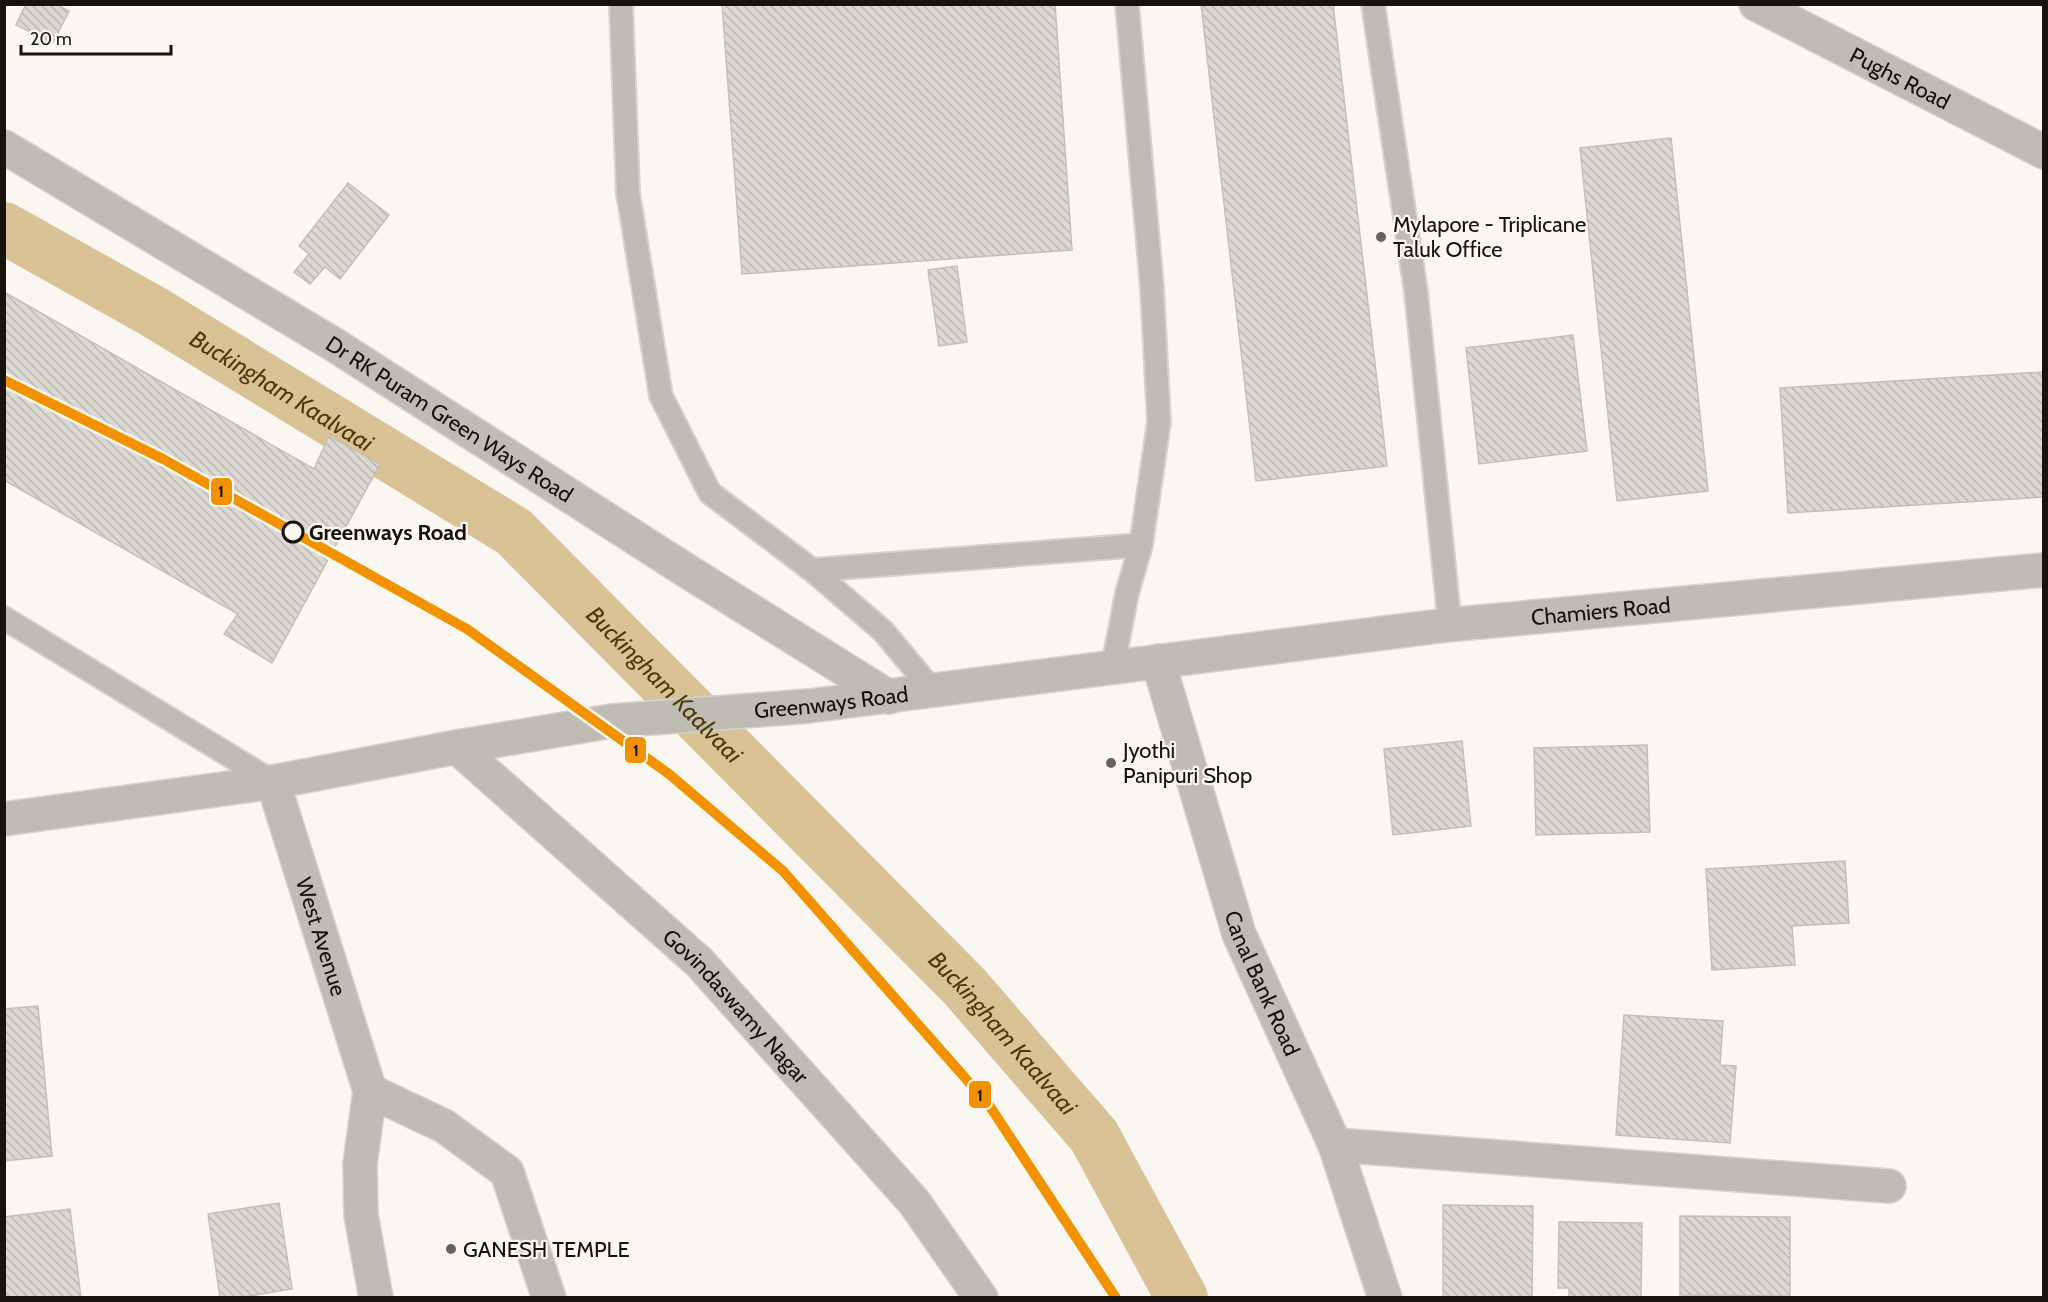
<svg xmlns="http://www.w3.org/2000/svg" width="2048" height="1302" viewBox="0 0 2048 1302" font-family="Cabin,sans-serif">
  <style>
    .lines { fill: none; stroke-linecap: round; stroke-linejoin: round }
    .canal { stroke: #d9c296; stroke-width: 52 }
    .building { fill: url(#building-back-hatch); stroke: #c4c0b9; stroke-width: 1.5 }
    .service-casing { stroke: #d5d3ce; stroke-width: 26 }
    .minor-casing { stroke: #d5d3ce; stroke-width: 36 }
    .tertiary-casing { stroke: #d5d3ce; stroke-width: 36 }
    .service { stroke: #bfbcb3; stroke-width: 22 }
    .minor { stroke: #bfbcb3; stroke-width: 33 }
    .tertiary { stroke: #bfbcb3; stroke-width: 33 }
    .rail-1-casing { stroke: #fdf8ef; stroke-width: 15 }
    .rail-1 { stroke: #f39200; stroke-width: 10 }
    .poi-dot { fill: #66635b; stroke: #fdf8ef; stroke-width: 2 }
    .stop-dot { fill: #fdf8ef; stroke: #17130a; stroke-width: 3 }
    .labels { text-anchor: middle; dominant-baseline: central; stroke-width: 4.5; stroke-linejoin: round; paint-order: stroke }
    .street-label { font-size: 22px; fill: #17130a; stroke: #fdf8ef }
    .poi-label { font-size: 22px; fill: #17130a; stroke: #fdf8ef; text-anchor: start }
    .stop-label { font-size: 22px; font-weight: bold; fill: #17130a; stroke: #fdf8ef; text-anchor: start }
    .water-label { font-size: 24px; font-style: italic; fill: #4f3a06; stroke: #fdf8ef }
    .line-badge { stroke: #fdf8ef; stroke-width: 2 }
    .pale-badge-label { font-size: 16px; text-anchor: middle; font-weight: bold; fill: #111 }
  </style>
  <defs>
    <pattern id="building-back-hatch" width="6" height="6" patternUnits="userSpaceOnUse" patternTransform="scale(1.5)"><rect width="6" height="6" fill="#dcd8d2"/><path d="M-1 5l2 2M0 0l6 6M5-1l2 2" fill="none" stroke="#bcb8b3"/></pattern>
  </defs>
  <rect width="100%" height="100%" fill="#faf7f2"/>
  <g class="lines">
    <path class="canal" id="s1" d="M4 228 154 312 514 532 964 986 1094 1136 1182 1298"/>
  </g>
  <path class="building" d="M26 4H56L69 11 53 43 16 25Z
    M722 4H1055L1072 250 742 274Z
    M1201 4H1333L1387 466 1256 481Z
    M1671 138 1708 491 1617 501 1580 148Z
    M348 183 389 215 340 279 325 267 310 284 294 272 309 254 299 246Z
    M957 266 967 342 939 346 928 270Z
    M4 292 314 469 329 436 380 464 272 663 224 634 238 614 4 480Z
    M1573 335 1587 451 1479 464 1466 348Z
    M2044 372V497L1788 513 1780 388Z
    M1462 741 1471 826 1393 835 1384 749Z
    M1647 745 1650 832 1536 835 1534 748Z
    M1845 861 1849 923 1792 926 1795 965 1712 970 1706 869Z
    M38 1006 52 1156 4 1161V1009Z
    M1624 1015 1723 1021 1720 1065 1736 1066 1730 1143 1616 1135Z
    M279 1203 292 1289 237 1298H220L208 1214Z
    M1443 1205 1533 1206 1532 1298 1443 1297Z
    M70 1209 81 1298H4V1217Z
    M1680 1216 1790 1217V1296L1680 1295Z
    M1559 1222 1642 1223 1641 1298H1569V1288H1558Z"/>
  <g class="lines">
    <g class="service-casing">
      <path id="service" d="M621 4 628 193 661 396 710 493 812 570 883 631 933 691
        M1373 4 1416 292 1449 616 1447 625
        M812 570 1141 545
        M4 618 273 782
        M1113 666 1127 593 1141 545 1159 422 1152 288 1127 4"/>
    </g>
    <g class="minor-casing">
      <g id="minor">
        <path id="s2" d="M1756 4 2044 152"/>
        <path id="s3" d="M4 147 333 344 687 571 889 697"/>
        <path id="s4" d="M1158 661 1239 934 1335 1145 1385 1298"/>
        <path id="s5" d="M457 747 699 962 914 1202 981 1298"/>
        <path id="s6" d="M273 782 370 1091 444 1126 507 1172 549 1298"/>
        <path d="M370 1091 360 1164 361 1215 376 1298"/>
        <path d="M1335 1145 1889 1186"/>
      </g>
    </g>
    <g class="tertiary-casing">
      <g id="tertiary">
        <path id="s7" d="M4 819 273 782 457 747 612 721 809 706 1447 625 2044 570"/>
      </g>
    </g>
    <use href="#service" class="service"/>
    <use href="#minor" class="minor"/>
    <use href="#tertiary" class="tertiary"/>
    <g class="rail-1-casing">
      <path id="rail-1" d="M4 380 163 459 467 629 669 774 783 871 989 1105 1116 1298"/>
    </g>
    <use href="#rail-1" class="rail-1"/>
  </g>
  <g class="poi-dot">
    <circle cx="1381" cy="237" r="6"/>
    <circle cx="1111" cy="763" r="6"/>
    <circle cx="451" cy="1249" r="6"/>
  </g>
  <circle class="stop-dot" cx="293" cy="532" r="10"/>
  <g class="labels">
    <g class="street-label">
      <text stroke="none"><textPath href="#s2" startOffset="162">Pughs Road</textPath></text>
      <text stroke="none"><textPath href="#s3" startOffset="522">Dr RK Puram Green Ways Road</textPath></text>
      <text stroke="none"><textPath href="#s7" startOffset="1611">Chamiers Road</textPath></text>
      <text stroke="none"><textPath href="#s7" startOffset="836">Greenways Road</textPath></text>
      <text stroke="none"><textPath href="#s6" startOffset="162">West Avenue</textPath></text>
      <text stroke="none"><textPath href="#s4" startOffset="339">Canal Bank Road</textPath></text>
      <text stroke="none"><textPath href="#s5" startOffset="381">Govindaswamy Nagar</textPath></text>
    </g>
    <g class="poi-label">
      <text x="1393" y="224">Mylapore - Triplicane<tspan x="1393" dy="25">Taluk Office</tspan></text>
      <text x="1123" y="750">Jyothi<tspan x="1123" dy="25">Panipuri Shop</tspan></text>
      <text x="463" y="1249">GANESH TEMPLE</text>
    </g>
    <g class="stop-label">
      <text x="309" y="532">Greenways Road</text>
    </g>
    <g class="water-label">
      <text stroke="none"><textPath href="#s1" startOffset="322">Buckingham Kaalvaai</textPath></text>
      <text stroke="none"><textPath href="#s1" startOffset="808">Buckingham Kaalvaai</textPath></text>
      <text stroke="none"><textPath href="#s1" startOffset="1294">Buckingham Kaalvaai</textPath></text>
    </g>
  </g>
  <g class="line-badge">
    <rect x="210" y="477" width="23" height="29" rx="6" fill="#f39200"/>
    <rect x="624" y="736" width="23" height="28" rx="6" fill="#f39200"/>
    <rect x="968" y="1080" width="24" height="29" rx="6" fill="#f39200"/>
  </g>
  <g class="pale-badge-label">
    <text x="221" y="497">1</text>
    <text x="636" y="756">1</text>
    <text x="980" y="1101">1</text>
  </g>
  <rect width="2048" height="1302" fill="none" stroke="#17130a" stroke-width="12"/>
  <path d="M21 45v9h150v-9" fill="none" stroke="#17130a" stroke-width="3"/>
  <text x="30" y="45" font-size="18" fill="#17130a" stroke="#fdf8ef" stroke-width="4.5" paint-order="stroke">20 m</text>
</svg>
